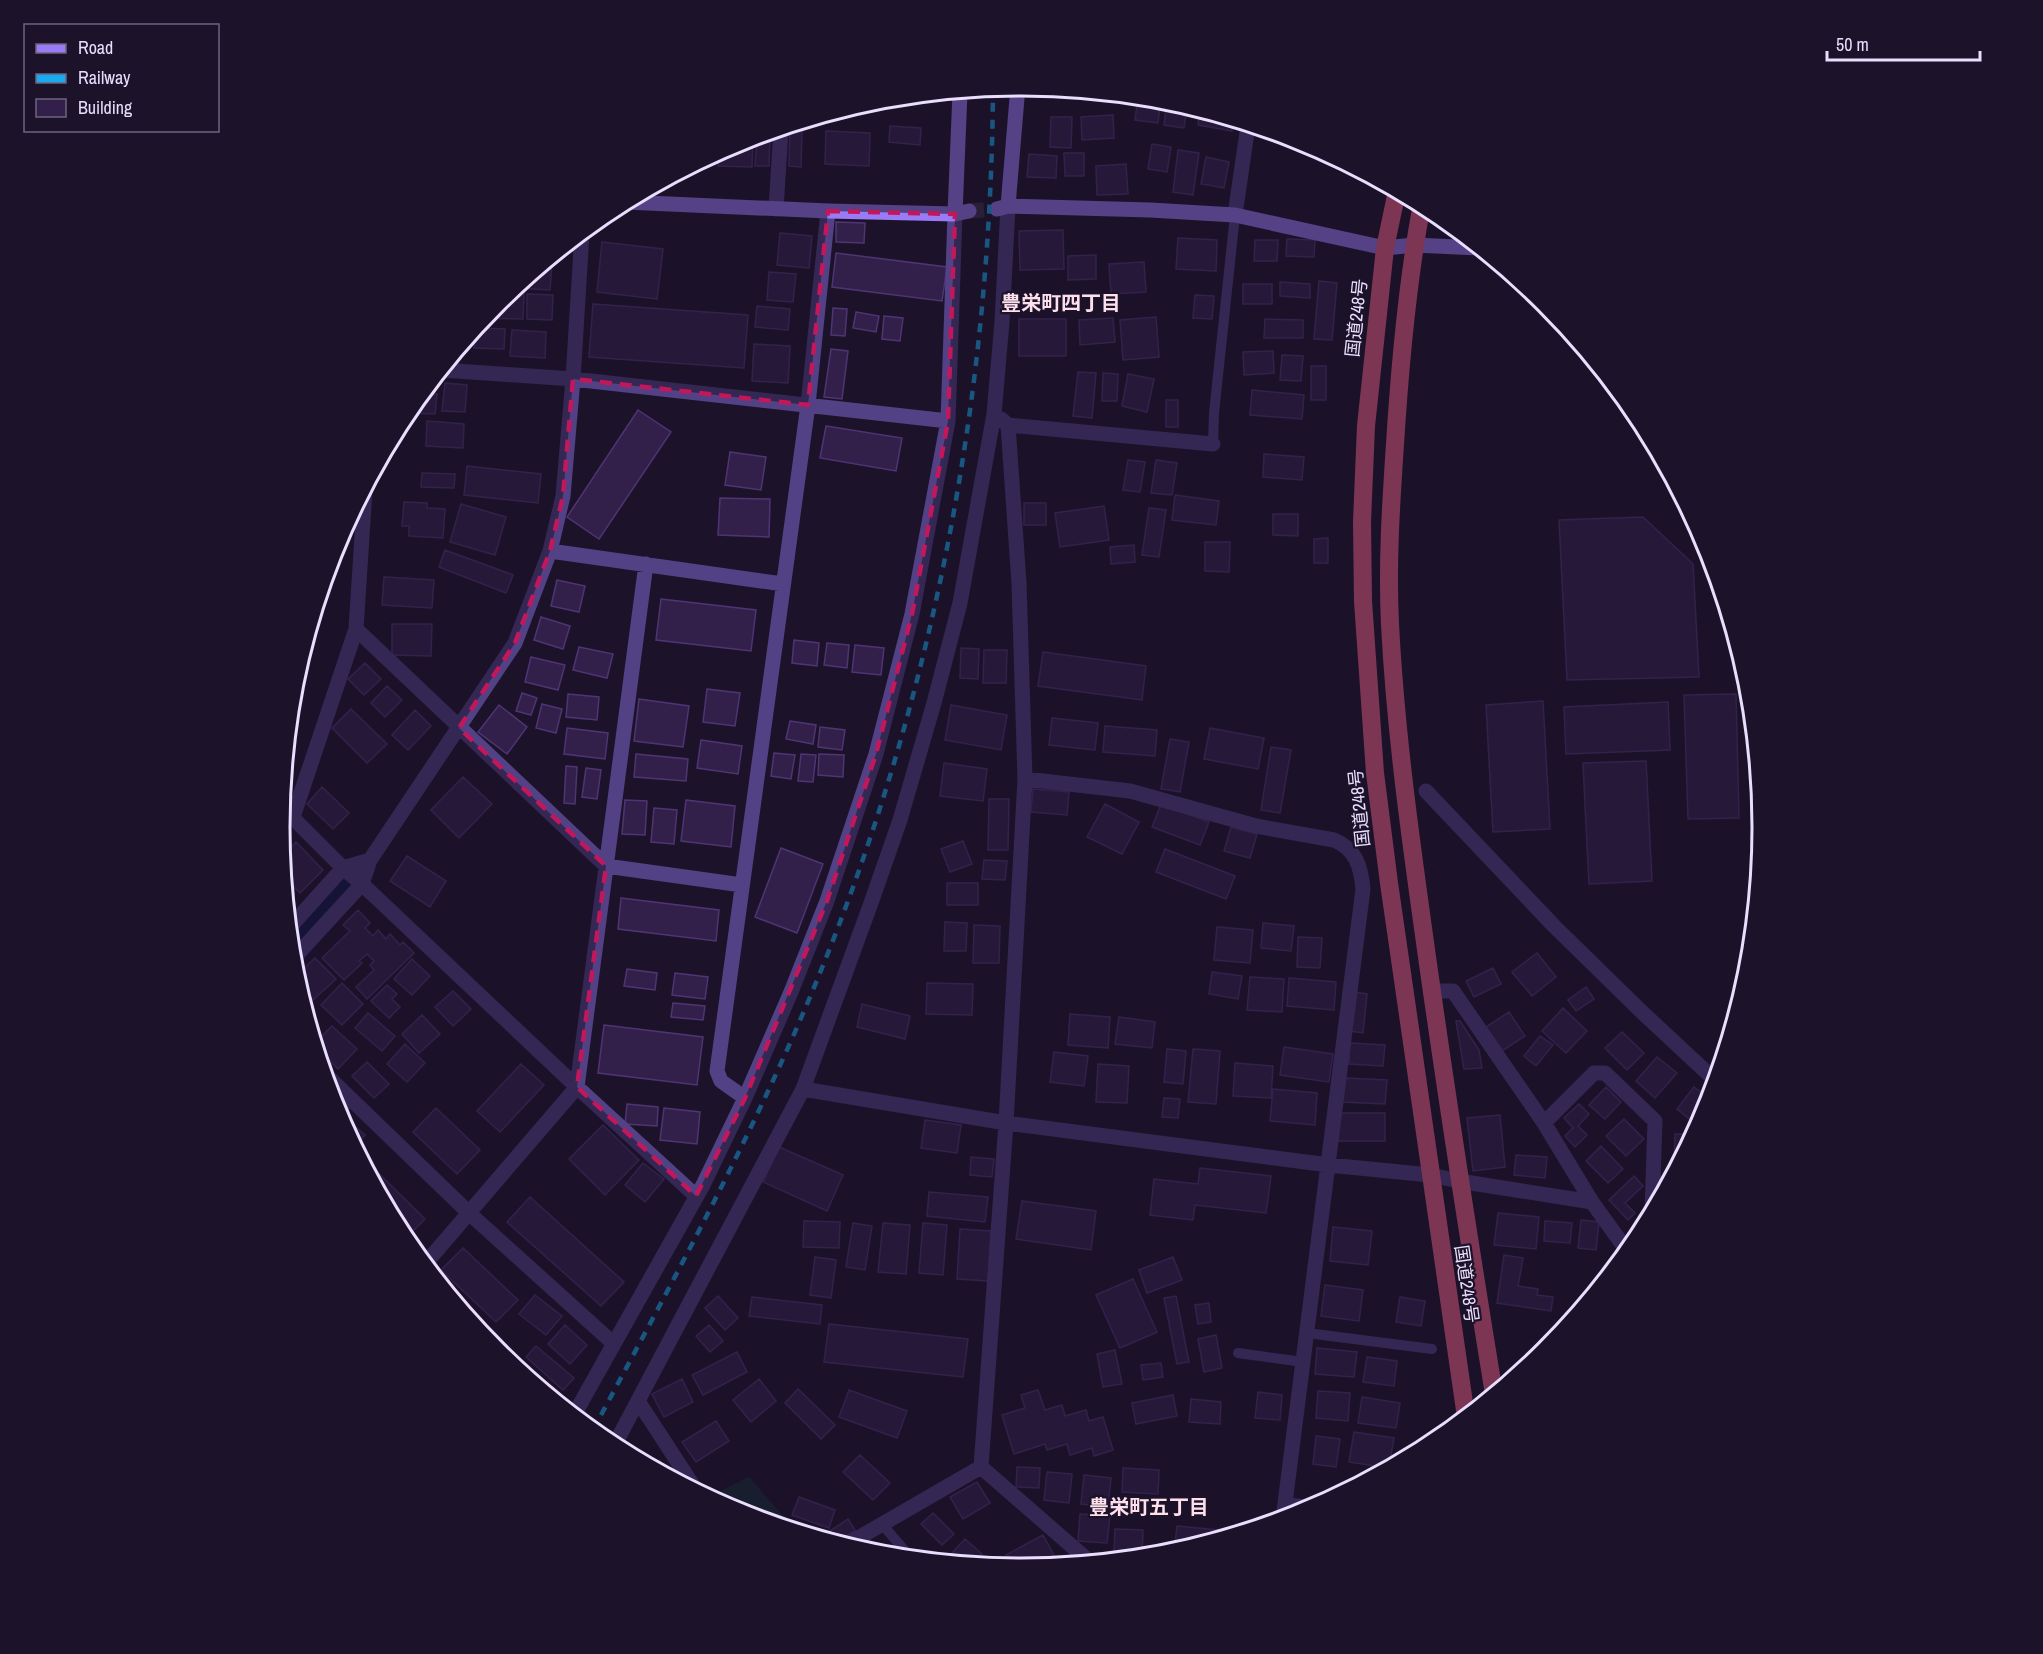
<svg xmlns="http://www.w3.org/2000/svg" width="2043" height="1654" viewBox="0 0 2043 1654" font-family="'Archivo Narrow','Noto Sans JP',sans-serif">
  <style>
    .green { fill: #162e33 }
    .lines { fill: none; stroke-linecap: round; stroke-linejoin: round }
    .river { stroke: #0f1747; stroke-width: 38 }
    .building { fill: #32204a; stroke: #4f3474; stroke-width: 1.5 }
    .secondary-tunnel { stroke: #3b314a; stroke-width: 15; stroke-dasharray: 15 8; stroke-linecap: butt }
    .lane { stroke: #534185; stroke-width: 10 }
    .street { stroke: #534185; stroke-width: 15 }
    .secondary { stroke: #997bf6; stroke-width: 15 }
    .highway { stroke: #f46187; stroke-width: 18 }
    .rail { stroke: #17aaef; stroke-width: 4.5; stroke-dasharray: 9 8; stroke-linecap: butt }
    .marked { fill: none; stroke: #c2185b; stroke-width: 4.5; stroke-dasharray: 12 8; stroke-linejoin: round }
    .labels { text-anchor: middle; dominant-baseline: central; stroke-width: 4.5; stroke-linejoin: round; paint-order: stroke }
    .street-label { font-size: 18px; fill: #e8defd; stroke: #1c132a }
    .neighbourhood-label { font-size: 20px; font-weight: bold; fill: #fde0ec; stroke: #1c132a }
    .rim { fill: none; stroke: #e8defd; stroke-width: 3 }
  </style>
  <rect width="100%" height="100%" fill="#1c132a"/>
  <path class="green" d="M749 1477 794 1529C769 1521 731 1518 717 1493Z"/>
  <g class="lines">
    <path class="river" d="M292 945 337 893"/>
  </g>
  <path class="building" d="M1036 87 1066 90V94L1036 93Z
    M1138 97 1161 99 1158 123 1135 120Z
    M1167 100 1187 106 1184 128 1164 125Z
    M870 102 869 108 853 107Z
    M1200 110 1233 120 1232 131 1198 125Z
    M1113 115 1114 138 1082 140 1081 117Z
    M1051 117H1072L1071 148 1050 147Z
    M890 126 921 128 920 145 889 142Z
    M790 128 802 129 801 167 789 166Z
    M826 131 870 133 869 166 825 164Z
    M765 134H770L769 166H755L757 136Z
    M1283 135 1313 146 1312 151 1281 144Z
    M753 137 752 167 718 166 719 152 738 142Z
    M1152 144 1171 147 1167 172 1148 169Z
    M1178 150 1199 153 1193 195 1173 192Z
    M1064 153H1084V176H1065Z
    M1029 154 1057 156 1056 178 1027 177Z
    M1206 157 1229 162 1224 188 1201 184Z
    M1126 164 1128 194 1097 195 1096 166Z
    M836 222 865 223 864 243 836 242Z
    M1063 230 1064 269 1020 270 1019 231Z
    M780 233 812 236 809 268 777 265Z
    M1178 238 1217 240 1216 271 1176 269Z
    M1287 239 1315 240 1314 257 1286 256Z
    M1255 240H1278L1277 261H1254Z
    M602 242 663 249 657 299 597 292Z
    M836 253 947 267 942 301 832 287Z
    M1096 255V279L1068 280V256Z
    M549 261H552L550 290 515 288Z
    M1144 262 1146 292 1111 294 1109 264Z
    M769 272 796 274 793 302 767 300Z
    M1319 281 1337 283 1332 340 1314 339Z
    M1280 282 1310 284V298L1280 296Z
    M1243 284H1272V304H1243Z
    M509 293H524L523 319 485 318 497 302Z
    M527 294 553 295 552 320 527 319Z
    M1195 295 1214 296 1212 319 1193 318Z
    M593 304 748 315 744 368 589 357Z
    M757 306 790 309 788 330 755 327Z
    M833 308 847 309 845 336 831 335Z
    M856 312 879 316 876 332 853 328Z
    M884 316 903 318 900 341 882 339Z
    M1156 317 1159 357 1123 360 1120 320Z
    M1113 318 1115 342 1080 345 1079 320Z
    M1019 319H1066V356H1019Z
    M1265 319 1303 320V338H1264Z
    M477 328 505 329 504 349 474 348Z
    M512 330 546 332 545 358 510 356Z
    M754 344 790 346 788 383 752 381Z
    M831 349 848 351 842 399 824 397Z
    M1273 351 1274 373 1244 375 1243 352Z
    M1282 355 1303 356 1301 381 1280 380Z
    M1311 366H1326V400H1311Z
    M1078 372 1096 373 1092 418 1073 416Z
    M1103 373 1118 374 1117 401H1102Z
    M1128 374 1154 379 1147 412 1122 406Z
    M445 383 467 385 465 412 442 411Z
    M1252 390 1304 395 1302 419 1250 415Z
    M423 393 437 394 435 414 411 413 412 407Z
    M1166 400H1178V427H1166Z
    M1631 407 1638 415 1649 436 1626 411Z
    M638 410 671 432 599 539 567 517Z
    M427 421 464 424 463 448 426 446Z
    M826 426 902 438 896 471 820 458Z
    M730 452 766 457 761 490 725 485Z
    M1264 454 1304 457 1302 480 1263 477Z
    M1128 460 1145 462 1140 492 1123 490Z
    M1156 460 1177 463 1172 495 1151 493Z
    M467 466 541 474 538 503 464 495Z
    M422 473 455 474 454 488 421 487Z
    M1175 495 1219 501 1216 525 1172 520Z
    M720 498 770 499 769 537 718 535Z
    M404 502 427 503V508L445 509 443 538 409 536V526H402Z
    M1024 503H1046V525H1024Z
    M461 504 506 517 495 555 450 542Z
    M1104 506 1109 540 1060 547 1055 513Z
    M1149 508 1166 510 1159 557 1142 555Z
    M1273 514H1298V536L1273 535Z
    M1643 517 1693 564 1699 677 1567 680 1559 520Z
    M1328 538V563H1314V539Z
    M1205 542H1230L1229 572 1205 571Z
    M1134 545 1135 562 1111 564 1110 547Z
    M445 550 513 575 506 593 439 567Z
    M384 577 434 580 432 608 382 605Z
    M557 580 585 586 579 612 551 606Z
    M661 599 756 610 751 651 656 640Z
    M541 617 570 626 563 649 534 640Z
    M392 624H432L431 656 392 655Z
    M794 640 819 643 817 666 792 663Z
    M827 643 849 645 847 668 824 665Z
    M855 645 884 648 881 675 852 672Z
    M579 647 613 654 607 678 573 670Z
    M961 648 979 649 978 679 960 678Z
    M984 650H1007L1006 683H983Z
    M1043 652 1146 666 1142 700 1038 686Z
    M531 657 565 665 558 690 525 682Z
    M365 663 381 679 364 695 348 679Z
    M294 683 295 706H292Z
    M387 686 402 700 385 717 371 703Z
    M707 689 740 693 735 726 703 722Z
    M522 693 537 698 531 715 516 711Z
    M568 694 599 697 597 720 566 717Z
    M1736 694 1739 818 1688 819 1684 695Z
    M639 699 689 706 683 747 634 741Z
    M1543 701 1550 829 1493 832 1486 705Z
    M1668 702 1670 750 1566 754 1564 707Z
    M542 704 562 709 556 733 536 728Z
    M499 705 527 727 507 754 478 732Z
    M951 705 1007 715 1001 750 945 740Z
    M351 709 387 744 367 763 332 728Z
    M415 710 431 726 408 750 392 735Z
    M1052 718 1098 723 1095 750 1049 745Z
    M790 721 816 725 813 744 786 739Z
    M1105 726 1157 730 1155 756 1103 752Z
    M820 727 845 730 842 750 818 747Z
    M567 728 608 733 605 759 564 754Z
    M1210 728 1264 738 1258 769 1204 759Z
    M1170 739 1189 742 1180 792 1161 789Z
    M701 740 742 746 738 774 697 768Z
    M1271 747 1291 750 1280 813 1261 810Z
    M774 753 795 755 791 779 771 776Z
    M636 754 688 759 686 781 634 777Z
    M801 754 816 755 813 782 798 781Z
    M819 754 844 755 843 777 818 775Z
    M1646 761 1652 881 1589 884 1583 763Z
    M944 763 987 769 983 801 940 796Z
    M566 766 577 767 575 804 564 803Z
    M586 768 601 770 597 799 582 797Z
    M463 777 492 804 459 838 431 810Z
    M322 787 349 813 333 829 307 804Z
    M1033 789 1069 792 1067 815 1031 812Z
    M989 799H1009L1008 850H988Z
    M625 800 647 801 645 835 622 834Z
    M686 800 735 806 731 847 681 841Z
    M1105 804 1139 822 1122 854 1087 837Z
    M1161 804 1209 822 1200 845 1152 827Z
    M654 808 677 810 674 844 651 842Z
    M1231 827 1257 834 1250 858 1224 851Z
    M963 841 972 864 950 872 941 849Z
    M296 842 323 870 300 893 287 880 285 881 283 855Z
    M781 848 823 864 797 933 755 917Z
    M1165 849 1235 876 1226 899 1156 872Z
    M407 856 446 881 430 907 390 881Z
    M984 860 1007 861 1005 880 982 879Z
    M947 883H978V905H947Z
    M621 898 719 910 716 941 618 929Z
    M358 910 370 923 365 928 373 936 378 930 386 939 390 934 400 945 403 942 414 953 367 999 356 987 374 970 370 965 374 961 367 954 359 961 362 963 344 980 322 958 350 931 343 925Z
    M945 922 967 923 966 951H944Z
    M1263 923 1294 926 1291 951 1261 948Z
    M974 925 1000 926 999 963H973Z
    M1217 927 1253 930 1250 963 1214 960Z
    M1298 937 1322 938 1320 968 1297 967Z
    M1537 953 1556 977 1532 996 1512 972Z
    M315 958 336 979 313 1000 298 984 296 976Z
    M412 959 430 976 412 995 394 979Z
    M1493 968 1501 984 1474 997 1466 981Z
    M627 969 657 973 655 990 624 986Z
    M1212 972 1242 976 1238 999 1209 994Z
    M675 973 708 977 705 999 672 995Z
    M1250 977 1284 979 1282 1012 1247 1010Z
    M1289 978 1336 982 1334 1010 1287 1006Z
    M342 983 363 1004 342 1025 321 1005Z
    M927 983 973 984 972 1015 926 1014Z
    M387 985 397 994 392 999 400 1007 389 1018 371 1001Z
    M1586 987 1594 999 1576 1011 1568 1000Z
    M453 991 471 1009 453 1026 435 1007Z
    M1354 992 1367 994 1363 1033 1350 1031Z
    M673 1003 705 1006 703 1020 671 1017Z
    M862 1004 910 1016 905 1039 857 1027Z
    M1563 1008 1587 1031 1566 1053 1542 1031Z
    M1509 1012 1525 1036 1502 1051 1486 1027Z
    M368 1013 395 1036 382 1051 355 1028Z
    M1070 1014 1110 1017 1108 1048 1068 1045Z
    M422 1015 440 1034 419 1053 402 1034Z
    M1119 1017 1155 1022 1152 1048 1115 1044Z
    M1456 1021H1460L1479 1050 1482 1068 1464 1069Z
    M604 1025 703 1037 697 1085 598 1073Z
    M332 1026 357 1049 338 1069 318 1049 316 1042Z
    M1622 1032 1644 1053 1627 1070 1605 1048Z
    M1540 1036 1553 1045 1536 1066 1524 1056Z
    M1350 1043 1385 1045 1383 1066 1349 1064Z
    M405 1044 425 1063 407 1082 387 1064Z
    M1284 1047 1333 1054 1329 1082 1280 1075Z
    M1167 1049 1186 1051 1183 1084 1164 1082Z
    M1193 1049 1220 1051 1216 1104 1188 1102Z
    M1054 1052 1088 1056 1084 1086 1050 1082Z
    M1657 1057 1677 1073 1655 1098 1636 1081Z
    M367 1062 389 1084 374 1098 352 1076Z
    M1235 1063 1273 1066 1271 1098 1233 1096Z
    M521 1064 544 1085 500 1132 477 1111Z
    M1098 1064 1129 1066 1127 1103 1096 1102Z
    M1344 1078 1387 1080 1385 1104 1342 1102Z
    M1606 1087 1621 1102 1605 1119 1589 1105Z
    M1694 1087 1710 1099 1692 1121 1677 1109Z
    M1273 1089 1317 1093 1315 1125 1270 1121Z
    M1164 1098 1180 1099 1178 1118 1162 1117Z
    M627 1104 658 1107 657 1126 625 1124Z
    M1579 1104 1589 1114 1578 1126 1587 1135 1575 1147 1565 1136 1573 1128 1564 1118Z
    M436 1108 480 1150 457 1174 413 1132Z
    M664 1108 700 1112 697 1144 660 1140Z
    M1338 1113H1385V1141H1338Z
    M1500 1115 1505 1167 1473 1171 1467 1118Z
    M1624 1119 1644 1139 1626 1156 1606 1136Z
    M348 1120 365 1135 355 1146 344 1125Z
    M925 1120 961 1125 957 1153 921 1148Z
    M603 1125 639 1160 605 1195 569 1159Z
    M1675 1134H1694L1677 1166H1674Z
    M1601 1146 1623 1169 1608 1183 1586 1161Z
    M779 1147 843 1175 827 1211 763 1182Z
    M1516 1155 1547 1157 1545 1178 1514 1175Z
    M971 1157 994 1159 992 1177 970 1175Z
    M363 1158 425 1219 405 1239 362 1159Z
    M643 1163 664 1179 645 1202 625 1185Z
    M1200 1168 1271 1176 1266 1213 1195 1205 1193 1220 1150 1215 1154 1179 1198 1184Z
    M1666 1174H1673L1667 1185Z
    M1634 1176 1643 1186 1625 1203 1635 1213 1628 1220 1609 1200Z
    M929 1192 988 1197 985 1222 927 1216Z
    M530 1197 624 1282 601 1306 507 1222Z
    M1022 1201 1096 1211 1091 1250 1016 1239Z
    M1498 1213 1539 1217 1536 1249 1494 1245Z
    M1581 1220 1599 1222 1596 1250 1578 1248Z
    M804 1221 840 1222 839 1248 803 1247Z
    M1545 1221 1572 1223 1570 1243 1544 1241Z
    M853 1223 872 1226 865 1270 846 1267Z
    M883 1223 910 1225 906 1274 878 1272Z
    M923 1223 947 1225 943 1275 919 1273Z
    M1333 1227 1372 1231 1368 1265 1330 1261Z
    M960 1229 991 1231 988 1281 957 1279Z
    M463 1248 518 1300 496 1322 441 1270Z
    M1504 1255 1523 1258 1518 1286 1538 1289 1537 1295 1553 1297 1551 1311 1497 1303Z
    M815 1257 836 1260 831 1298 810 1295Z
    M1173 1257 1182 1280 1147 1293 1139 1270Z
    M1133 1279 1157 1332 1120 1348 1096 1295Z
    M1325 1285 1363 1290 1359 1321 1321 1316Z
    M535 1295 562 1316 546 1335 519 1314Z
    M718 1296 738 1318 725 1330 705 1308Z
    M1176 1296 1189 1362 1177 1364 1164 1298Z
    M752 1297 822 1305 820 1324 749 1316Z
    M1400 1297 1425 1301 1421 1326 1396 1322Z
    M1209 1303 1211 1322 1198 1324 1195 1305Z
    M829 1324 968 1339 963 1377 824 1362Z
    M565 1325 587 1345 570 1364 548 1344Z
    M709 1325 723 1341 710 1352 696 1336Z
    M1216 1335 1222 1368 1204 1372 1198 1339Z
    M494 1339 513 1355 508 1360 490 1343Z
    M536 1346 574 1378 563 1390 526 1357Z
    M1317 1348 1357 1352 1354 1377 1315 1374Z
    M1115 1350 1122 1384 1103 1387 1097 1354Z
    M737 1352 747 1372 703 1395 692 1375Z
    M1367 1357 1397 1361 1394 1386 1363 1382Z
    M1161 1363 1163 1377 1143 1380 1141 1365Z
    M520 1367 557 1399 556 1400 518 1369Z
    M682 1379 693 1402 664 1417 652 1394Z
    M759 1379 776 1401 751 1422 733 1400Z
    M798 1389 835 1425 821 1439 785 1403Z
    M849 1390 907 1411 897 1438 839 1417Z
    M1038 1390 1045 1410 1062 1405 1065 1416 1086 1410 1089 1421 1103 1417 1113 1450 1094 1456 1092 1448 1070 1455 1067 1444 1047 1450 1045 1444 1014 1454 1002 1415 1025 1408 1021 1395Z
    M1318 1391 1350 1393 1348 1421 1316 1418Z
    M1258 1392 1282 1395 1280 1420 1255 1418Z
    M1173 1395 1177 1416 1136 1424 1132 1403Z
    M1362 1397 1400 1403 1396 1428 1358 1423Z
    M1191 1399 1221 1402 1220 1424 1189 1422Z
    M716 1421 729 1441 696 1462 682 1442Z
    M1354 1432 1394 1438 1389 1467 1387 1468 1349 1462Z
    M1316 1436 1340 1439 1336 1467 1313 1464Z
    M1411 1448 1423 1449 1410 1456Z
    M860 1455 890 1483 873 1500 843 1472Z
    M660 1461 669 1475 652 1466Z
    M1017 1467 1040 1468 1039 1488 1016 1487Z
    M1123 1468 1159 1470 1158 1494 1122 1492Z
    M1047 1472 1072 1474 1069 1503 1044 1500Z
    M1084 1475 1111 1478 1108 1507 1081 1504Z
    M977 1482 990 1503 963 1519 950 1497Z
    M799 1497 835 1510 829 1528 792 1515Z
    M933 1513 954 1534 942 1545 921 1524Z
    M1080 1514 1110 1516 1107 1543 1078 1541Z
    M848 1519 855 1530 838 1542 830 1531Z
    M1177 1526 1239 1532 1174 1552Z
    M1115 1529 1143 1530 1142 1554 1114 1553Z
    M1043 1535 1056 1559 1043 1566 1013 1568 1006 1555Z
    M965 1539 982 1554 973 1564 963 1563 952 1553Z"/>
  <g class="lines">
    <path class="secondary-tunnel" d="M969 211 997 209"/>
    <path class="lane" d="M1213 444 1214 413 1235 215
      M338 1114 352 1099
      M1307 1333 1432 1349
      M1238 1353 1303 1362
      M1286 1502 1316 1506
      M881 1523 911 1558"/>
    <path class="street" d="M776 209 781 129
      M1235 215 1248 125
      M442 370 573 379 948 421
      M1001 419 1008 425 1213 444
      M550 551 783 584
      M646 564 577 1087 696 1196
      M356 629 606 866 742 885
      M1025 779 1130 791 1256 826 1334 840C1356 849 1361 867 1363 889L1283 1519
      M1426 791 1554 926 1644 1014 1716 1081
      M282 807 343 868 362 884 577 1087 425 1264
      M293 817 356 629 365 490
      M290 927 343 868 370 860
      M293 959 362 884 370 860 515 643 550 551 563 496 573 379 582 233
      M1432 991H1453L1544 1123 1592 1202 1628 1252
      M325 1074 469 1213 614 1344
      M803 1089 1006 1123 1329 1165 1430 1175 1459 1181 1592 1202
      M745 1098 721 1081 717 1071 808 405 828 211
      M1544 1123 1594 1073H1605L1655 1121 1652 1212
      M638 1401 696 1490
      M574 1415 703 1185 745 1098 791 992 827 901 876 754 912 614 948 421 955 214
      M614 1446 803 1089 871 903 900 820 934 703 960 603 994 414 1002 322 1008 206
      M981 1467 1006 1123 1025 779 1019 583 1008 425
      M981 1467 1090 1562
      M846 1545 981 1467"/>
    <path class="secondary" d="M625 202 828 211 955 214 969 211
      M1008 206 1018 86
      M997 209 1008 206 1150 210 1235 215 1385 248 1414 245 1479 248
      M955 214 960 92"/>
    <path class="highway" d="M1397 191 1385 248 1366 426 1362 522 1363 601 1375 773 1389 883 1466 1417
      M1422 204C1407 283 1400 364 1395 444 1391 504 1387 564 1390 624 1396 741 1413 856 1429 971 1449 1112 1471 1253 1494 1394"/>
    <path class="rail" d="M593 1430C676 1275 761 1121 826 958 937 681 991 385 993 88"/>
  </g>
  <path d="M0 0H2043V1654H0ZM828 211 955 214 948 421 912 614 876 754 827 901 745 1098 696 1196 577 1087 606 866 459 728 515 643 550 551 563 496 573 379 808 405Z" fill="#1c132a" fill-opacity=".55" fill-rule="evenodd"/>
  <path class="marked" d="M828 211 955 214 948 421 912 614 876 754 827 901 745 1098 696 1196 577 1087 606 866 459 728 515 643 550 551 563 496 573 379 808 405Z"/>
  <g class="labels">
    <g class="street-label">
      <text transform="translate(1356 318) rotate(-84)">国道248号</text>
      <text transform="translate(1359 808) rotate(-96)">国道248号</text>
      <text transform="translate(1467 1284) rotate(82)">国道248号</text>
    </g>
    <g class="neighbourhood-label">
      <text x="1061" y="302">豊栄町四丁目</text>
      <text x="1149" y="1506">豊栄町五丁目</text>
    </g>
  </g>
  <path d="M0 0H2043V1654H0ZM290 827a731 731 0 1 1 1462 0a731 731 0 1 1-1462 0Z" fill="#1c132a" fill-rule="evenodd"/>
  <path class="rim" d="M290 827a731 731 0 1 1 1462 0a731 731 0 1 1-1462 0Z"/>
  <rect x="24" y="24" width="195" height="108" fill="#1c132a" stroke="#6e647e" stroke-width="1.5"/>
  <rect x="36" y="44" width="30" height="9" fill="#997bf6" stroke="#6e647e" stroke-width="1.5"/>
  <text x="78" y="54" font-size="18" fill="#e8defd">Road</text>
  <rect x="36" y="74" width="30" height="9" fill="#17aaef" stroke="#6e647e" stroke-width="1.5"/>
  <text x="78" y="84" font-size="18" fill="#e8defd">Railway</text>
  <rect x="36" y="99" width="30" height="18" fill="#32204a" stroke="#6e647e" stroke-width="1.5"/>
  <text x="78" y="114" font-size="18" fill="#e8defd">Building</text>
  <path d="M1827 51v9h153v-9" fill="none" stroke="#e8defd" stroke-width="3"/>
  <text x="1836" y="51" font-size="18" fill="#e8defd" stroke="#1c132a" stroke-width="4.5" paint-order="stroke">50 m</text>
</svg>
